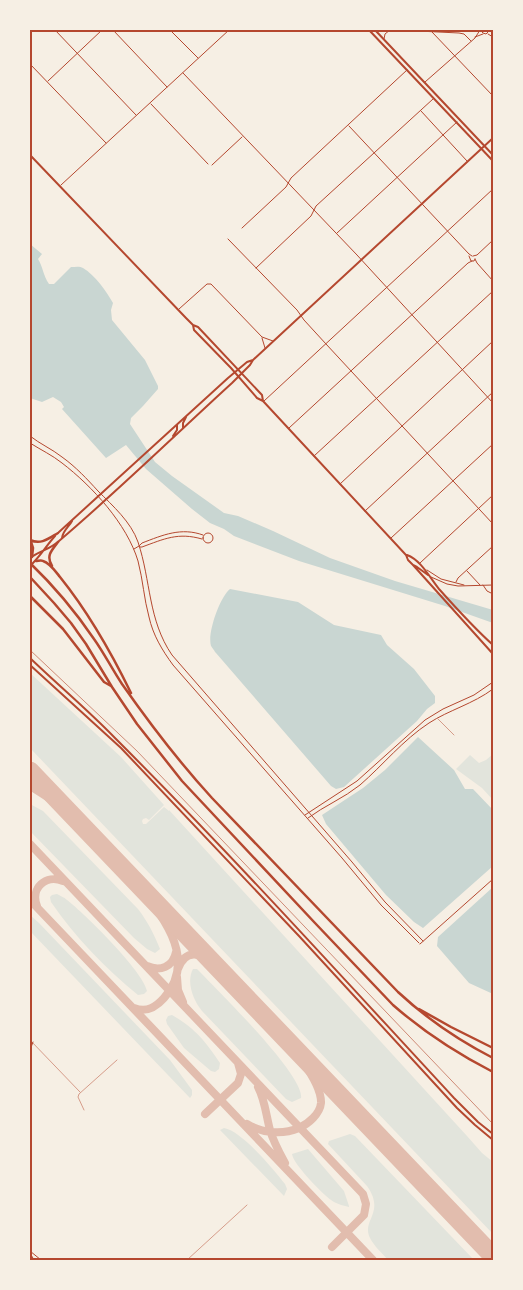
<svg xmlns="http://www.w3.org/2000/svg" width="523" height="1290" viewBox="0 0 523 1290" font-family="'Source Sans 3',sans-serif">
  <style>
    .green { fill: #e2e4dc }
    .water { fill: #c9d6d2 }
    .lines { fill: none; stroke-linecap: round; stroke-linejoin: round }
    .taxiway { stroke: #e2bdae; stroke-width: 8 }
    .runway { stroke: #e2bdae; stroke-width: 19 }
    .service { stroke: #b5482f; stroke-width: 0.5 }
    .minor { stroke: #b5482f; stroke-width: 1 }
    .tertiary { stroke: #b5482f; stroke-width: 1 }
    .secondary { stroke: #b5482f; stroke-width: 2 }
    .motorway { stroke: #b5482f; stroke-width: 2.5 }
    .rail { stroke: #cf8b77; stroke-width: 1 }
    .neatline { fill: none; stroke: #b5482f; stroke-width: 2 }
  </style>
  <rect width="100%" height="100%" fill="#f6efe4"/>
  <path class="green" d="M30 673 121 757 164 805 149 820 146 818 143 819 142 821 143 824H146L164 807 169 811V810L467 1136 482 1153 493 1162V1234L30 748Z
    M493 754V800L482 788 456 769 470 755 479 763 486 760Z
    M30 804 43 811 138 909C148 922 154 934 160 949L155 953 147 949 134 938 30 831Z
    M57 894C60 896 64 897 67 900 84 913 144 972 147 991L144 994 138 995C105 968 75 937 51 902L50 897 52 895Z
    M30 915 39 923 170 1060 192 1090V1095L190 1098 30 931Z
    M193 969H197L200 972C218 991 305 1076 301 1098L292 1102 286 1099 202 1011C193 1000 186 982 193 969Z
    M172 1015C196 1029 205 1041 220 1063L219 1069 215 1072 211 1071 184 1048 167 1024 166 1020 168 1016Z
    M224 1128C242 1131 273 1169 285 1184L287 1189 284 1196 220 1130Z
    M350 1134 355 1136 474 1260H388C382 1253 374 1246 370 1238 361 1220 386 1213 367 1186L328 1144 329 1141Z
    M308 1149 344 1191 349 1206V1207C344 1206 338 1204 334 1202 324 1196 293 1164 292 1154Z"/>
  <path class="water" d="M30 244 42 254 38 259C43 267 43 275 49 284H54L71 267C75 267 80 266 83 268 95 275 107 292 113 303L111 310 112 320 145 360 158 386V389L143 406 131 418 130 424 155 462 172 476 224 513 238 516 273 531 330 558 395 581 493 610V623L445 606 299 561 234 536 224 529 210 523 192 509 146 469 126 445 106 458 62 409 64 407 61 402 53 397 42 402 30 398Z
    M230 589 298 602 334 625 381 635 387 645 414 669 435 696V703L427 709 417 721 344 787 336 789 331 786 216 653C215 652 212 647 211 646 207 633 220 597 230 589Z
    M418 737 454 770 465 789H473L493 810V866L423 928 414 922 386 895 326 824 322 815 363 788 385 770Z
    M493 887V994L469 983 437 946 438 937Z"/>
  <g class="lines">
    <path class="taxiway" d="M30 786 55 802 97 841
      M30 844 363 1194 366 1204 364 1215 332 1247
      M121 866C149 900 204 953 164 998 156 1007 147 1013 134 1008
      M30 900 373 1260
      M37 906C30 888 46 874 63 881
      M147 966C160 972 173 967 176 952
      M178 969C186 947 202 954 215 965
      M177 977 178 990 183 1002
      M258 1087C265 1100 266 1115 270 1130 273 1141 279 1152 285 1163
      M205 1114 238 1083 241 1074 238 1063
      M247 1124C262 1133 282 1135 299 1128 308 1124 320 1114 321 1103 322 1078 281 1035 265 1017"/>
    <path class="runway" d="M30 771 493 1256"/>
    <path class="service" d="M438 719 454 735
      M30 1040 80 1092
      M84 1110 78 1097 79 1094 117 1060
      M187 1260 247 1205"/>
    <path class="minor" d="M55 30 136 115
      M113 30 167 87
      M170 30 198 58
      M397 30 459 33 464 34 471 41
      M481 31 483 33 486 34 490 30
      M432 32 493 96
      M488 34 493 37
      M475 37 483 34
      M384 39 385 34 390 30
      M30 64 106 143
      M183 73 357 255 493 403
      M48 81 102 30
      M425 82 475 38 480 30
      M151 104 208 164
      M421 111 467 161
      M349 126 469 254 472 256
      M212 165 242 137
      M61 185 229 30
      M242 228 286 187 291 178 407 70
      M337 233 457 122
      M228 239 297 310 304 320 326 344 493 524
      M469 256 471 261H474L475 259
      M473 256 477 255 493 240
      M475 259 477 263 493 281
      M256 268 311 216 316 206 433 99
      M179 309 207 284H211L262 337 273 341
      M262 338 265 348
      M264 401 493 189
      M289 428 468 263 472 261
      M30 436C40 444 52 449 62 457 76 467 87 479 98 491 113 506 131 522 138 542 151 581 148 620 172 655L352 862 385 902 423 941
      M30 443C41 450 52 455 62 463 92 486 127 524 138 561 143 580 144 599 149 617 153 635 162 650 173 665L342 858 381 905 419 943
      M314 456 493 291
      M340 484 493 341
      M365 511 493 392
      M203 538a5 5 0 1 1 10 0a5 5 0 1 1-10 0Z
      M391 538 493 444
      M140 547H142C164 539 178 532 202 539
      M134 549 139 546 142 543C163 535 181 527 203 535
      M420 563 493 495
      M467 571 480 585
      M456 582 458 578 493 546
      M483 585 487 591 493 594
      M305 815 357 781 425 720 443 709 474 695 493 682
      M308 818C324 806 344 798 360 785 383 765 403 740 429 723 449 710 473 704 493 689"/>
    <path class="tertiary" d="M427 570 441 579 464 585
      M431 577 447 584 458 586 493 585
      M420 944 493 879
      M30 1050 33 1042
      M30 1251 41 1260
      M30 1253 34 1260"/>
    <path class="secondary" d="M369 30 493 161
      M375 30 493 155
      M30 155 186 318 193 325 198 327 262 395 263 401
      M193 325 194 330 231 368 257 398 263 401 406 555 408 560 413 565 493 654
      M183 428V423L186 417
      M173 436 177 430V425
      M59 532 228 378 247 362 253 360 493 138
      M62 538C63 530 69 527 72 521
      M407 555C421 560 430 578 439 589 456 608 474 628 493 645
      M30 558C39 551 51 549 59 541 119 490 175 435 232 383L250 365 253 360
      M413 565 417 567 428 575
      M30 566C40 557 46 546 55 536
      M30 658C58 685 88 710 115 738 232 855 342 977 454 1098L478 1122 493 1134
      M30 665 121 748 299 936 457 1108 475 1125 493 1140"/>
    <path class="motorway" d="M30 540C41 545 48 539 58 533
      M31 542 33 548 32 557
      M36 561C38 561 41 560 43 561 50 563 56 572 60 577 89 613 111 652 131 693
      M30 563C54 586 75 611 94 639 104 653 112 669 122 684 150 724 179 762 212 798L398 992C427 1019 458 1040 493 1058
      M52 566C46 556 51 551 58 542
      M30 577 54 603 71 623 86 644 112 687 137 724 182 781 315 923 393 1005C425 1033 456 1053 493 1072
      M30 596 63 629 104 682 111 686
      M419 1009 451 1027 493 1048"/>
    <path class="rail" d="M30 650 137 751 493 1124"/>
  </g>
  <rect width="523" height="1290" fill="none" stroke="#f6efe4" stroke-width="62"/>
  <rect x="31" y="31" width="461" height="1228" class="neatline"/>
</svg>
